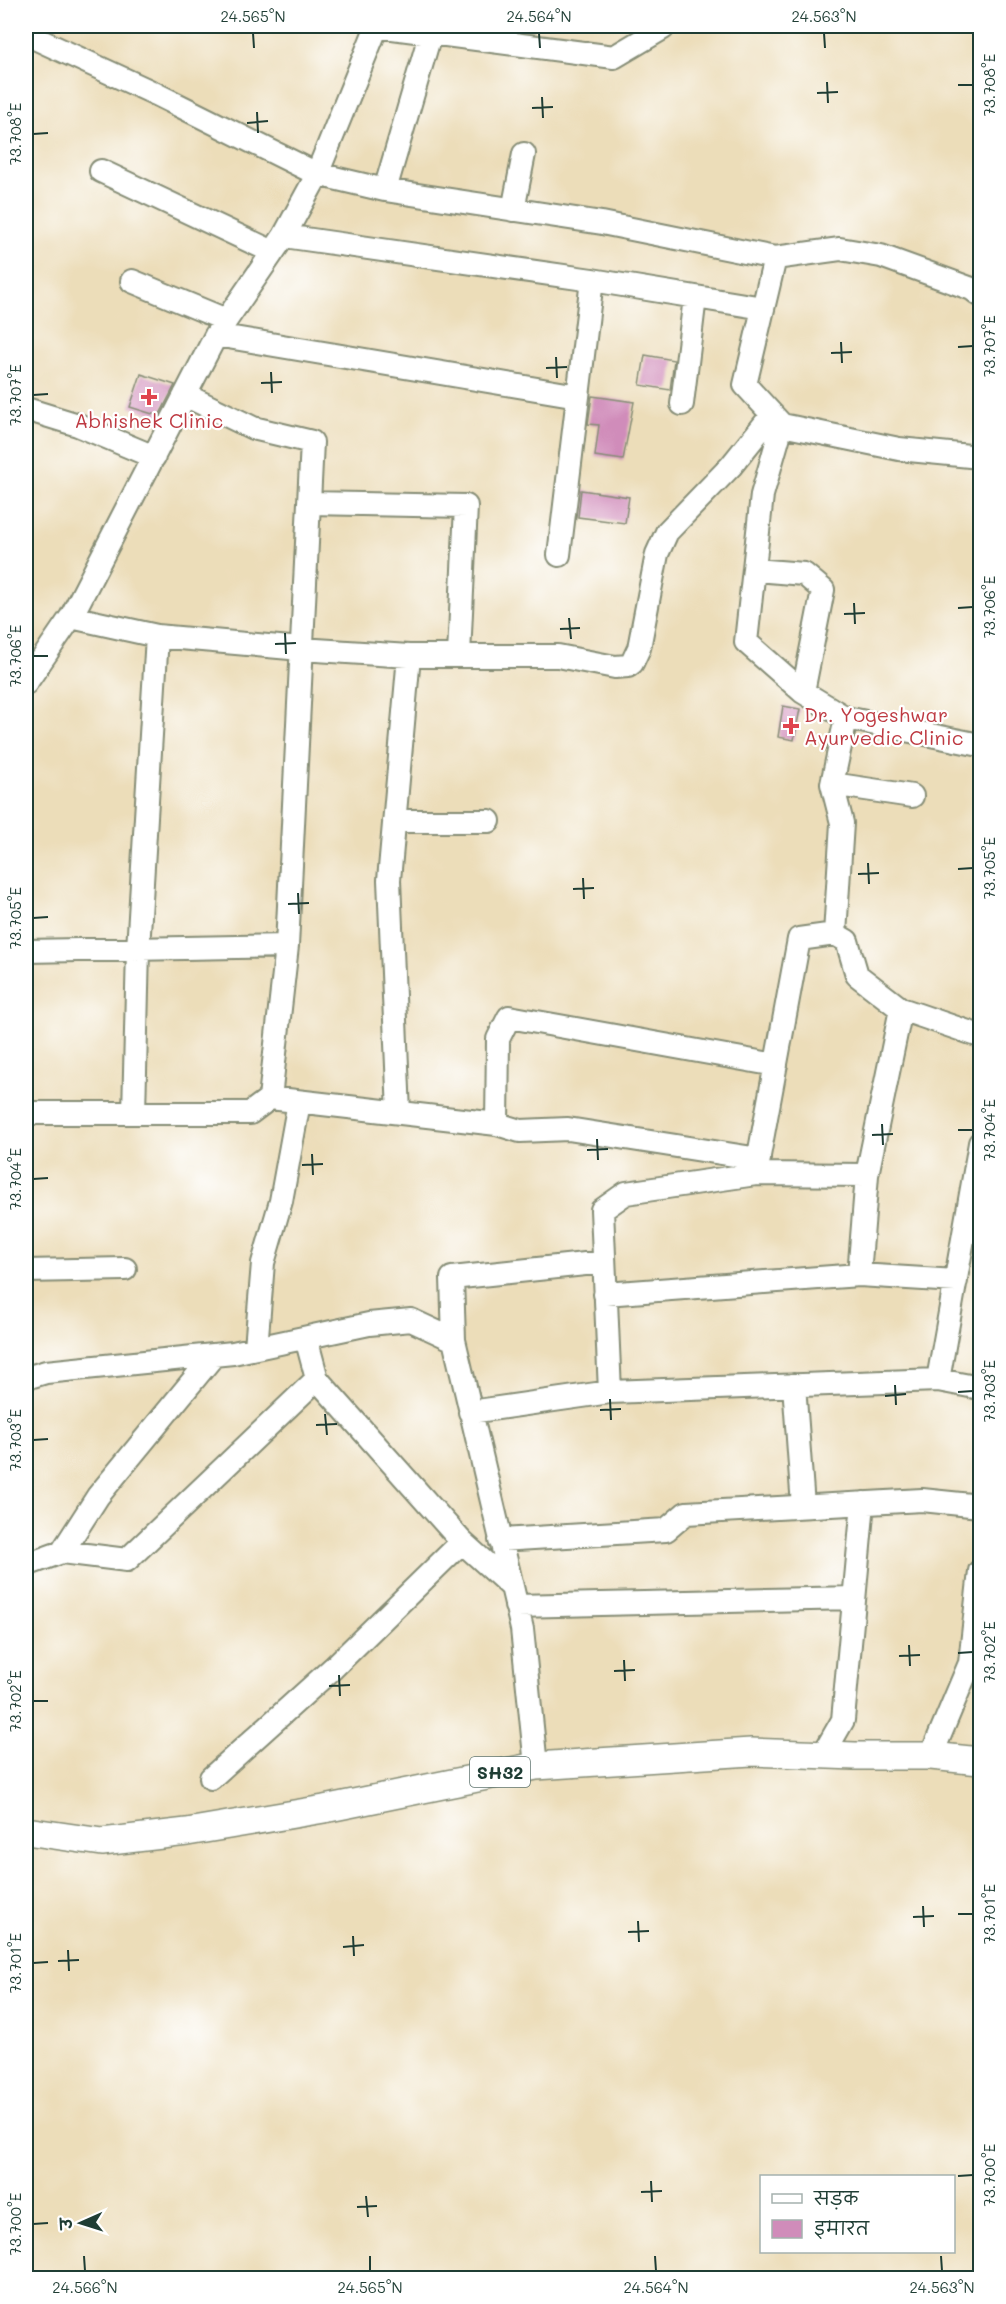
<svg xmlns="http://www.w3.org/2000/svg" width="1006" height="2304" viewBox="0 0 1006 2304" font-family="Mali,'Playpen Sans Deva',sans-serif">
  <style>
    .building { fill: #d08cba }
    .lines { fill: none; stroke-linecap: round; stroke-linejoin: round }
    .minor-casing { stroke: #868d76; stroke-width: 26 }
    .major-casing { stroke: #868d76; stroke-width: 30 }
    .minor { stroke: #fff; stroke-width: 22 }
    .major { stroke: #fff; stroke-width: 27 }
    .ticks { fill: none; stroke: #1f3d34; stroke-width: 2 }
    .health-dot { fill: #e0444e; stroke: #fff; stroke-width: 2 }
    .labels { text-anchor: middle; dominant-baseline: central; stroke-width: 4.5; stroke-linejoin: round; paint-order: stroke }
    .shield { fill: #fff; stroke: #627771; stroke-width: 1.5 }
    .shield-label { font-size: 18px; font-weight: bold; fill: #1f3d34 }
    .health-label { font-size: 20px; fill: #be3a42; stroke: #fff }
    .neatline { fill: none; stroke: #1f3d34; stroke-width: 2 }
    .ticks-label { font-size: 15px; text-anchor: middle; fill: #1f3d34 }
  </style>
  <rect width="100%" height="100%" fill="#fff"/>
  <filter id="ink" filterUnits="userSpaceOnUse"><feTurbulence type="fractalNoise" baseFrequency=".0167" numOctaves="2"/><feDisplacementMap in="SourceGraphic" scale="12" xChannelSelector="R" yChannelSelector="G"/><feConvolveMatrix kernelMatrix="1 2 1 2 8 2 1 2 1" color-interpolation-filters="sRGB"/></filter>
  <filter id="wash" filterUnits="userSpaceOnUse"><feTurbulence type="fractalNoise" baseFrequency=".008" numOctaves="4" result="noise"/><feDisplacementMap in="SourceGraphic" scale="24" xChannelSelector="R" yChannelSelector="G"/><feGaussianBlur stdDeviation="1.35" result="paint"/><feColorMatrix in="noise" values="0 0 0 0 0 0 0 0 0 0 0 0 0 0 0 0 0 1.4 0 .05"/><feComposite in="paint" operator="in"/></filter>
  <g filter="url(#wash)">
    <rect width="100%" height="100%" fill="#ecddb9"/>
    <g id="blocks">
      <path class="building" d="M645 355 674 360 670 390 640 385Z
        M141 374 175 385 159 416 130 407Z
        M592 396 634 402 623 460 595 456 599 425 588 424Z
        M581 490 629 497 625 523 578 517Z
        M783 706 800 709 794 740 778 737Z"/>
    </g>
  </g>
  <g filter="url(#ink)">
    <use href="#blocks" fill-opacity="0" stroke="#868d76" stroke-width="1.5"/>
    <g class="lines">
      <g class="minor-casing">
        <path id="minor" d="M377 26 614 57 663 28 664 26
          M26 34 156 94 317 174 385 190 602 223 775 258 840 249 881 256 972 289 980 295
          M101 171 273 252
          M385 190 430 35
          M513 210 524 154
          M284 236 592 280 763 308
          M775 258 745 385 782 425 899 449 980 457
          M132 281 226 320
          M216 335 578 396
          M185 395 253 428 312 442 287 946 270 1098
          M682 404 695 297
          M26 409 78 425 154 457
          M782 425 762 495 746 642 803 692 846 718
          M309 503 466 506 459 655
          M559 555 592 280
          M754 570 804 574 823 590 803 692
          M71 617 157 636 301 649 409 656H558L615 667 628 666 632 663 639 648 657 554 667 532 731 466 772 415
          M26 683 71 617 216 335 284 236 315 179 377 26
          M832 784 912 796
          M394 821H489
          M835 934 847 941 857 975 901 1009 980 1036
          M26 951 287 946
          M26 1113H250L270 1098 497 1124 520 1131 568 1129 759 1159
          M134 1113 138 949 157 636
          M399 1113 389 880 409 656
          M497 1124 498 1039 509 1017 776 1065
          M756 1172 799 939 835 934 842 823 832 784 846 718 980 745
          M26 1271 125 1269
          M859 1275 867 1175 901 1009
          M605 1294 859 1275 956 1281
          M306 1338 317 1379 462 1542 511 1586
          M256 1348 263 1263 281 1201 299 1102
          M26 1378 46 1372 233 1353 369 1324 411 1320 454 1340
          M938 1380 980 1143
          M794 1385 803 1506
          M610 1392 602 1210 626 1193 756 1174 867 1175
          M470 1412 610 1392 938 1380 980 1388
          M500 1540 666 1530 686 1513 922 1500 980 1506
          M62 1552 98 1496 214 1355
          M26 1565 62 1552 127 1560 317 1379
          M516 1606 854 1598
          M823 1755 843 1720 863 1503
          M931 1756 970 1663 980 1571
          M536 1766 522 1629 454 1340 452 1278 604 1262
          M211 1778 333 1668 462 1542"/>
      </g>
      <g class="major-casing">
        <path id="major" d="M26 1831 102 1842 187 1832 324 1809 536 1766 751 1752 855 1756H931L980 1761"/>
      </g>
      <use href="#minor" class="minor"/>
      <use href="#major" class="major"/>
    </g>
  </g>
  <path class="ticks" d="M253 33 254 48M539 33 540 48M824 33 825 48M827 82 828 103M958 85H973M817 93 838 92M542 97 543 118M532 108 553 107M257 112 258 133M247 123 268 121M33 134 48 133M841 342 842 363M958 347 973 346M831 353 852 352M556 357 557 378M546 368 567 367M271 372 272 393M261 383 282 382M33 395 48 394M854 603 855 624M958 608 973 607M844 614 865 613M569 618 571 639M560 629 580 628M285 633 286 654M275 644 296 643M33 656H48M868 863 869 884M958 869 973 868M858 874 879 873M583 878 584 899M573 889 594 888M298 893 299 914M288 904 309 903M33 918 48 917M882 1124 883 1145M958 1130H973M872 1135 893 1134M597 1139 598 1160M587 1150 608 1149M312 1154 313 1175M302 1165 323 1164M33 1179 48 1178M895 1385 896 1405M958 1392 973 1391M885 1396 906 1394M610 1399 611 1420M600 1410 621 1409M325 1414 327 1435M316 1425 337 1424M33 1440 48 1439M909 1645 910 1666M958 1653 973 1652M899 1656 920 1655M624 1660 625 1681M614 1671 635 1670M339 1675 340 1696M329 1686 350 1685M33 1701H48M923 1906 924 1927M958 1914H973M913 1917 934 1916M638 1921 639 1942M628 1932 649 1931M353 1936 354 1956M343 1947 364 1945M68 1950 69 1971M58 1961 79 1960M33 1963 48 1962M958 2176 973 2175M651 2181 652 2202M641 2192 662 2191M366 2196 368 2217M357 2207 377 2206M33 2224 48 2223M84 2256 85 2271M370 2256V2271M655 2256 656 2271M941 2256 942 2271"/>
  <g class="health-dot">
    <path d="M146 388h6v6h6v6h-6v6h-6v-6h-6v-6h6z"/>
    <path d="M788 717h6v6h6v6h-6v6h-6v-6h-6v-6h6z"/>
  </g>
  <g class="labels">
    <rect class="shield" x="470" y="1757" width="60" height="30" rx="4.5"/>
    <g class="shield-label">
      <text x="500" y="1772">SH32</text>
    </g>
    <g class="health-label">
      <text x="149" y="420">Abhishek Clinic</text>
      <text x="804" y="714" text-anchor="start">Dr. Yogeshwar<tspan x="804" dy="23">Ayurvedic Clinic</tspan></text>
    </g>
  </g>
  <rect width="1006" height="2304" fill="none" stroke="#fff" stroke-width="66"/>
  <rect x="760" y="2175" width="195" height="78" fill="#ffffff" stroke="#a5b1ae" stroke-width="1.5"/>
  <rect x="772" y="2194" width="30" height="9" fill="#ffffff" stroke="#a5b1ae" stroke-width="1.5"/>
  <text x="814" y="2205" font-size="18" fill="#1f3d34">सड़क</text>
  <rect x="772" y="2220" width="30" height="18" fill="#d08cba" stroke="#a5b1ae" stroke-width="1.5"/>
  <text x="814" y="2235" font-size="18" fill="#1f3d34">इमारत</text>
  <g transform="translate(81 2223) rotate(267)" stroke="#ffffff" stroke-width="4.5" paint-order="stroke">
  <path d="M0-4.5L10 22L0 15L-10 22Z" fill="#1f3d34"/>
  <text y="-9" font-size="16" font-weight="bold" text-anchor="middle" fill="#1f3d34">उ</text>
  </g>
  <rect x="33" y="33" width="940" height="2238" class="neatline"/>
  <g class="ticks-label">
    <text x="253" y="22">24.565°N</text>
    <text x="539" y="22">24.564°N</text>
    <text x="824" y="22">24.563°N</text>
    <text transform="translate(990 85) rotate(-90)" y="5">73.708°E</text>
    <text transform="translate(16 134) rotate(-90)" y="5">73.708°E</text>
    <text transform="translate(990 346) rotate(-90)" y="5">73.707°E</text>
    <text transform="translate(16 395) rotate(-90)" y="5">73.707°E</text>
    <text transform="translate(990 607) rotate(-90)" y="5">73.706°E</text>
    <text transform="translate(16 656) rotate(-90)" y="5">73.706°E</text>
    <text transform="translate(990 868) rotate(-90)" y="5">73.705°E</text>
    <text transform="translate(16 918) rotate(-90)" y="5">73.705°E</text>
    <text transform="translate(990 1130) rotate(-90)" y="5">73.704°E</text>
    <text transform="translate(16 1179) rotate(-90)" y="5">73.704°E</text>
    <text transform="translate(990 1391) rotate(-90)" y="5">73.703°E</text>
    <text transform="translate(16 1440) rotate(-90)" y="5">73.703°E</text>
    <text transform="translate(990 1652) rotate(-90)" y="5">73.702°E</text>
    <text transform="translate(16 1701) rotate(-90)" y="5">73.702°E</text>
    <text transform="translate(990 1914) rotate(-90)" y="5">73.701°E</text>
    <text transform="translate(16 1963) rotate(-90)" y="5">73.701°E</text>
    <text transform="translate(990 2175) rotate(-90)" y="5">73.700°E</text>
    <text transform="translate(16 2224) rotate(-90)" y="5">73.700°E</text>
    <text x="85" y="2293">24.566°N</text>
    <text x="370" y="2293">24.565°N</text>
    <text x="656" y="2293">24.564°N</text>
    <text x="942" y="2293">24.563°N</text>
  </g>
</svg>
